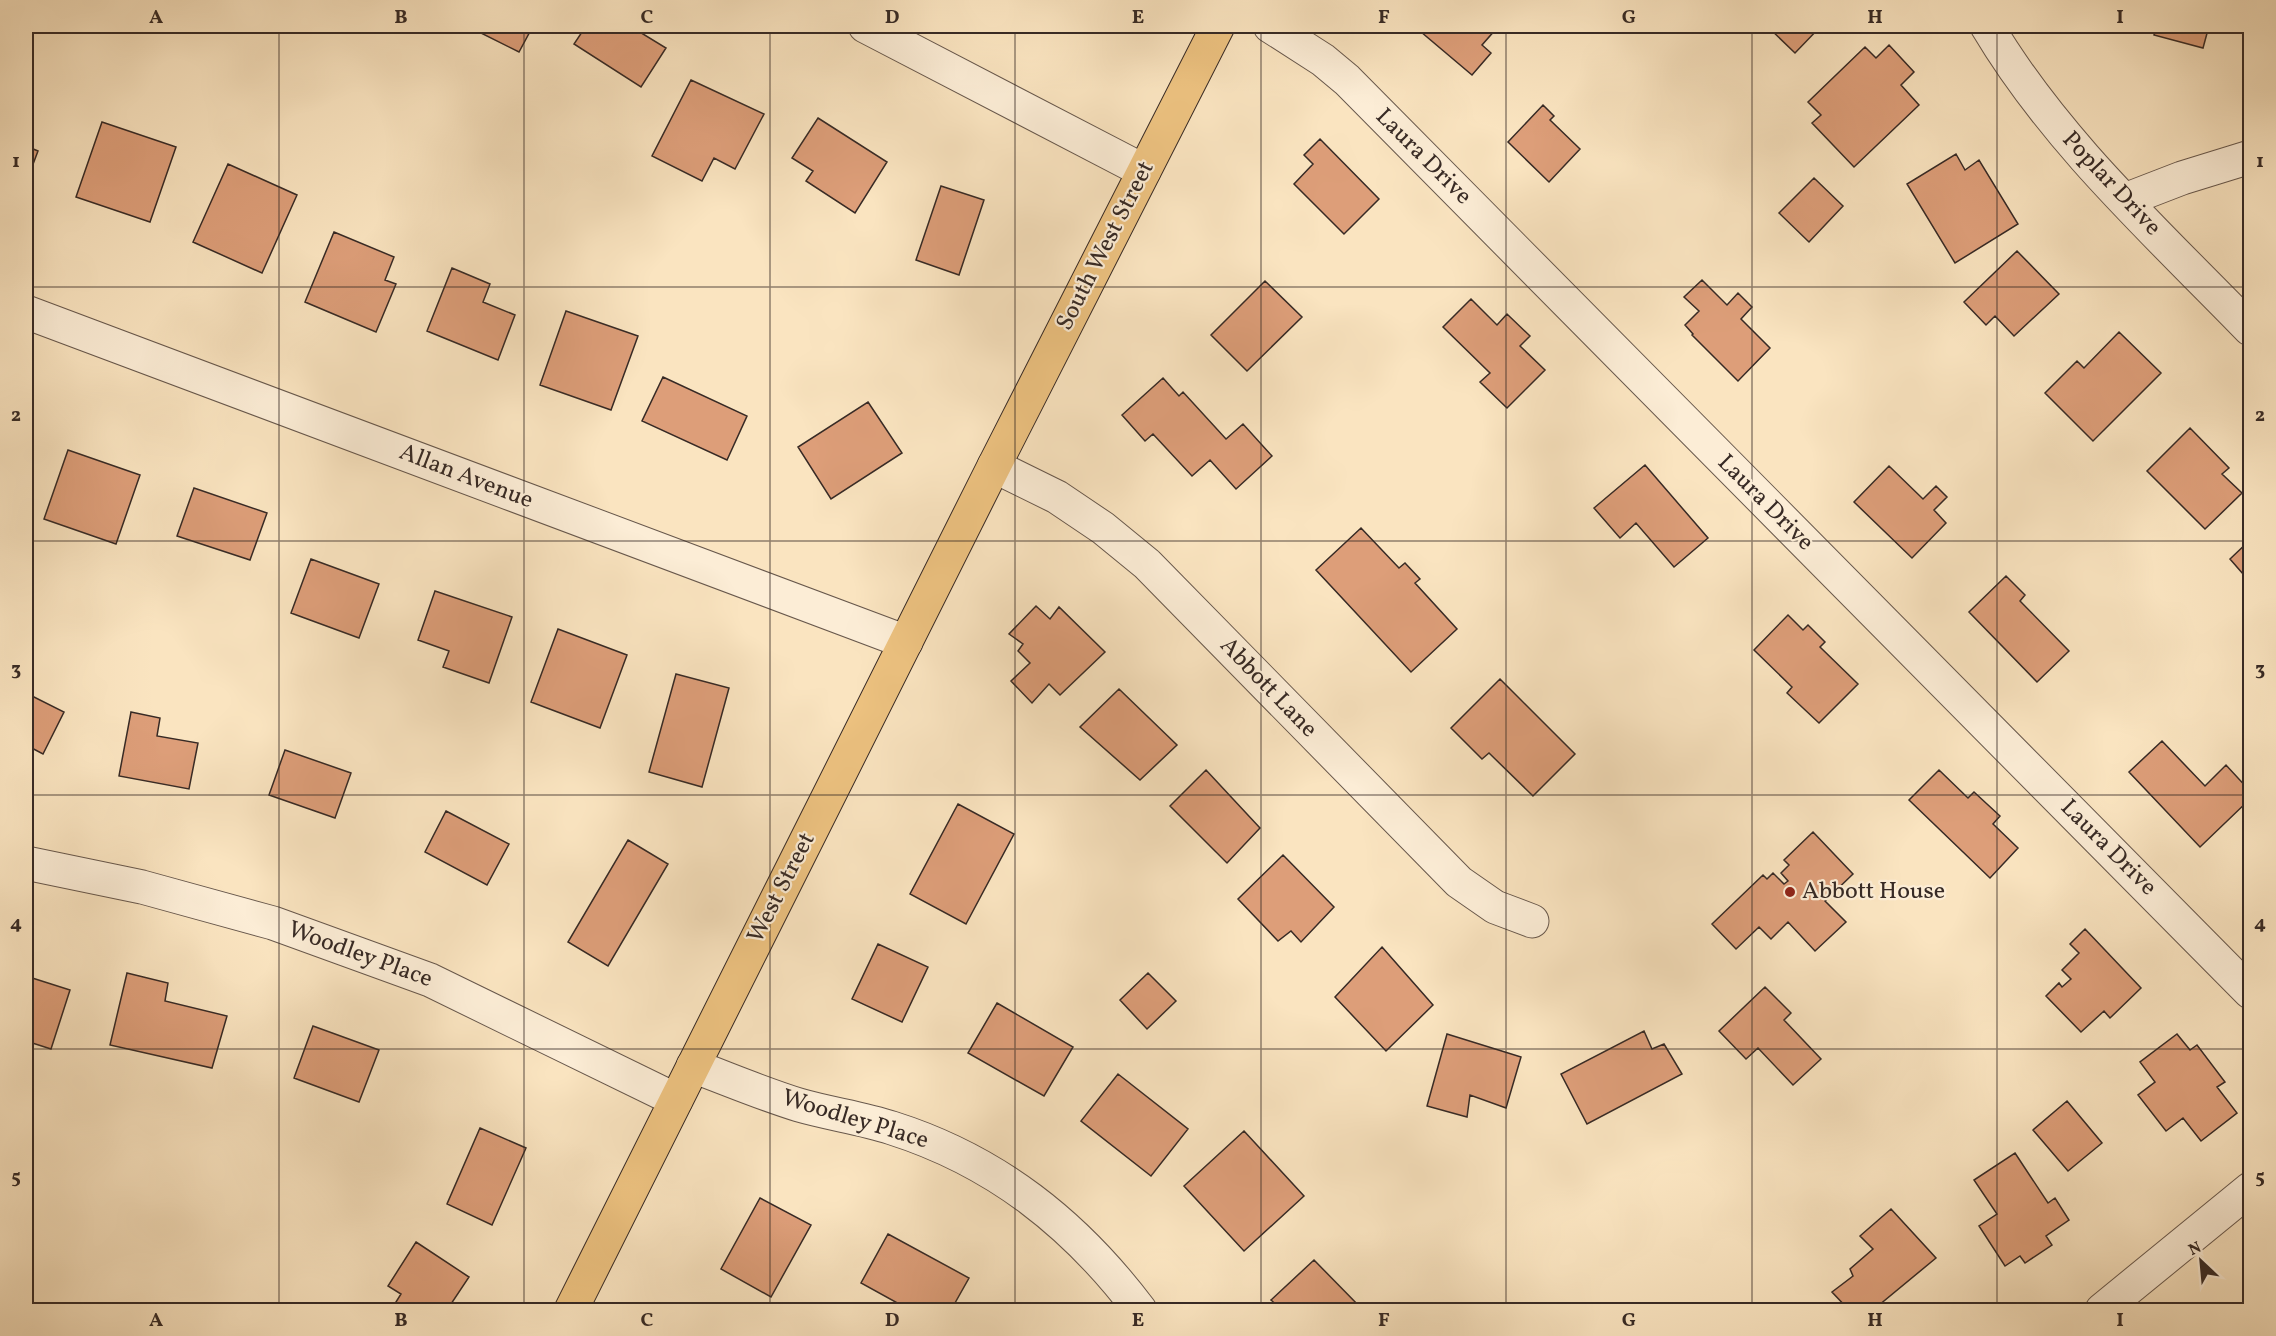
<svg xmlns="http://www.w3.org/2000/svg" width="2276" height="1336" viewBox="0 0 2276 1336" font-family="Vollkorn,serif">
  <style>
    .building { fill: #dd9e79; stroke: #372a25; stroke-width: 1.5 }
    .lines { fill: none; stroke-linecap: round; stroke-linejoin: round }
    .minor-casing { stroke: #68584c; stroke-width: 35 }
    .major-casing { stroke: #372a25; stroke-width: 35 }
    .minor { stroke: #fcedd6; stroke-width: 33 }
    .major { stroke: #edc280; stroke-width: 33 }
    .grid { fill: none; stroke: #372a25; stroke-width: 1.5; stroke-opacity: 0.55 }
    .poi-dot { fill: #8f2418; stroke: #fcedd6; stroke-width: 2 }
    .labels { text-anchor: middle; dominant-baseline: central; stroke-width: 4.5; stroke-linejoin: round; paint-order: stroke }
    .street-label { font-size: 24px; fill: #372a25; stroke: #fcedd6 }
    .poi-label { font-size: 24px; fill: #372a25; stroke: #fcedd6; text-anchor: start }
    .neatline { fill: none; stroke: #372a25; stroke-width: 2 }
    .grid-label { font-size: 20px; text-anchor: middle; font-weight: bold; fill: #372a25 }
  </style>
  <rect width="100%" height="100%" fill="#fae4c0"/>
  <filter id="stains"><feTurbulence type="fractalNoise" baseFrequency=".00333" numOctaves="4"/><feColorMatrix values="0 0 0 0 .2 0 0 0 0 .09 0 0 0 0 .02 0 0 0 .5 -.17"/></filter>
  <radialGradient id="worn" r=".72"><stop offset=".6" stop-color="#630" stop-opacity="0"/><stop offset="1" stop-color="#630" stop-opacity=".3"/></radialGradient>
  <path class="building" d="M467 26H533L519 52Z
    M586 26H630L666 48 641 87 574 44Z
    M1414 26H1492L1496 29 1482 45 1491 53 1472 75Z
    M1769 26H1821L1795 53 1768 27Z
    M2156 26H2209L2203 48 2154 35Z
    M1889 45 1914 72 1901 85 1919 105 1854 167 1812 123 1821 115 1808 102 1865 47 1876 58Z
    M691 80 764 114 735 169 714 158 702 181 652 156Z
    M1543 105 1554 116 1550 120 1580 149 1549 182 1508 142Z
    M818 118 887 162 855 213 806 181 813 171 792 158Z
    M102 122 176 147 150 222 76 197Z
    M1320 139 1379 199 1344 234 1294 184 1313 164 1304 155Z
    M26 146 38 151 26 183Z
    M1956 154 1965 170 1979 160 2018 224 1955 263 1907 184Z
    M228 164 297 195 262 273 193 242Z
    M1814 178 1843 206 1809 242 1779 213Z
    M941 186 984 200 959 275 916 260Z
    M334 232 394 257 385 280 396 284 376 332 305 302Z
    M2017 251 2059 294 2014 336 1995 316 1986 325 1964 302Z
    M452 268 490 284 483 302 515 315 498 360 427 331Z
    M1702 280 1727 305 1738 293 1752 307 1741 319 1770 348 1738 381 1692 335 1693 334 1685 325 1699 311 1684 297Z
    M1265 281 1302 317 1247 371 1211 335Z
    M1471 299 1497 325 1507 314 1530 336 1520 346 1545 370 1507 408 1480 382 1490 373 1443 327Z
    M566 311 638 336 611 410 540 385Z
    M2119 332 2161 373 2093 441 2045 393 2077 361 2084 368Z
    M663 377 747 416 727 460 642 421Z
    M1163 378 1179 396 1183 392 1226 439 1243 424 1272 456 1236 489 1210 460 1192 476 1153 434 1145 441 1122 415Z
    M868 402 902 453 831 499 798 447Z
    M2190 428 2229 468 2222 474 2242 493 2205 529 2147 471Z
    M68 450 140 475 116 544 44 519Z
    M1645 465 1708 538 1674 567 1636 523 1620 538 1594 508Z
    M1889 466 1923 499 1936 486 1947 497 1934 510 1946 523 1912 558 1854 502Z
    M194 488 267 513 250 560 177 536Z
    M1361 528 1399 568 1405 563 1420 579 1415 583 1457 629 1411 672 1316 570Z
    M2250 540V582L2230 559Z
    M311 559 379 584 359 638 291 613Z
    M2006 576 2025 595 2020 601 2069 651 2037 682 1969 612Z
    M435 591 512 617 489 683 443 667 449 651 418 640Z
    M1036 606 1050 619 1059 607 1105 652 1060 695 1049 684 1032 703 1011 681 1030 663 1018 651 1023 644 1009 634Z
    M1788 615 1803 630 1808 625 1825 642 1820 647 1858 684 1819 723 1787 693 1792 687 1754 650Z
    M558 629 627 655 600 728 531 702Z
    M676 674 729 688 702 787 649 772Z
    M1500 679 1575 754 1533 796 1489 753 1482 759 1451 728Z
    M1119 689 1177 745 1140 780 1080 727Z
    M26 693 64 712 43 754 26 745Z
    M131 712 160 718 157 736 198 743 189 789 119 776Z
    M2162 741 2205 786 2226 765 2250 791V799L2200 847 2129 772Z
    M285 750 351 773 335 818 269 795Z
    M1206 770 1260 828 1227 863 1170 806Z
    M1939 770 1968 798 1974 792 2000 816 1993 824 2018 848 1990 878 1909 800Z
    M958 804 1014 834 966 924 910 894Z
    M446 811 509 844 487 885 425 852Z
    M1813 832 1853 874 1825 901 1846 922 1815 951 1788 922 1771 939 1759 927 1736 949 1712 924 1763 875 1767 879 1773 873 1784 884 1788 881 1781 873 1789 865 1784 860Z
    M628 840 668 864 608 966 568 942Z
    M1283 855 1334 907 1301 942 1291 931 1278 941 1238 899Z
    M2085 929 2141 988 2110 1018 2104 1011 2081 1032 2046 996 2059 983 2062 987 2071 979 2062 970 2079 953 2070 944Z
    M878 944 928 967 902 1022 852 999Z
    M1382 947 1433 1005 1386 1051 1335 997Z
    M127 973 168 983 165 1001 227 1016 212 1068 110 1045Z
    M1148 973 1176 1001 1147 1029 1120 1000Z
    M26 976 70 990 51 1049 26 1041Z
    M1765 987 1791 1013 1784 1020 1821 1059 1793 1085 1758 1048 1746 1059 1719 1031Z
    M997 1003 1073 1047 1044 1096 968 1053Z
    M313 1026 379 1050 359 1102 294 1078Z
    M1644 1031 1652 1049 1664 1044 1682 1074 1587 1124 1561 1074Z
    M1447 1034 1521 1057 1506 1108 1470 1095 1467 1117 1427 1106Z
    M2177 1034 2190 1050 2197 1045 2225 1082 2217 1087 2237 1113 2201 1141 2183 1118 2166 1131 2138 1095 2155 1082 2140 1062Z
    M1118 1074 1188 1129 1151 1176 1081 1121Z
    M2067 1101 2102 1143 2068 1171 2033 1130Z
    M480 1128 526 1148 492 1225 447 1204Z
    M1244 1131 1304 1196 1244 1251 1184 1186Z
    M2015 1153 2048 1203 2055 1198 2069 1220 2046 1236 2052 1245 2025 1263 2020 1256 2005 1266 1979 1226 1997 1214 1974 1180Z
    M760 1198 811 1225 771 1297 721 1269Z
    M1891 1209 1936 1258 1873 1310H1849L1832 1292 1853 1276 1850 1269 1873 1249 1860 1236Z
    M888 1234 969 1278 951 1310H910L861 1283Z
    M416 1242 469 1277 447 1310H391L401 1294 388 1286Z
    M1314 1260 1363 1310H1282L1271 1300Z"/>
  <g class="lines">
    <g class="minor-casing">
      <path id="minor" d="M865 26 1144 171
        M1270 26 1323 60 1347 80 2250 992
        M1987 26C2056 142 2157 233 2250 329
        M2125 200 2182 178 2250 157
        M26 312 906 642
        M994 466 1057 497 1103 528 1147 564 1459 882 1495 907 1532 921
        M26 863 142 887 273 923 430 980 676 1100
        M693 1066C728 1079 763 1094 799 1105 830 1114 862 1118 892 1128 996 1161 1075 1224 1140 1310
        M2102 1310 2250 1189"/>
    </g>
    <g class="major-casing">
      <path id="major" d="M571 1310 994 466 1218 26"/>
    </g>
    <use href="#minor" class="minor"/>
    <use href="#major" class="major"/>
  </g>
  <path class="grid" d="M279 26V1310M524 26V1310M770 26V1310M1015 26V1310M1261 26V1310M1506 26V1310M1752 26V1310M1997 26V1310M26 287H2250M26 541H2250M26 795H2250M26 1049H2250"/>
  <circle class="poi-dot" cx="1790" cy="892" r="6"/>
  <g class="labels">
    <g class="street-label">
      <text transform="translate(1423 157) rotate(45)">Laura Drive</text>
      <text transform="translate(2111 184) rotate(47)">Poplar Drive</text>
      <text transform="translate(1106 246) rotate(-63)">South West Street</text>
      <text transform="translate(466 477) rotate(21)">Allan Avenue</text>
      <text transform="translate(1765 503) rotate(45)">Laura Drive</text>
      <text transform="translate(1268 688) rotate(46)">Abbott Lane</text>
      <text transform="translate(2108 848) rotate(45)">Laura Drive</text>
      <text transform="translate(782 888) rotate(-63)">West Street</text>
      <text transform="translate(360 955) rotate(20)">Woodley Place</text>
      <text transform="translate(855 1120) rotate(17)">Woodley Place</text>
    </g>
    <g class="poi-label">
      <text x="1802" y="892">Abbott House</text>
    </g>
  </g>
  <rect width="2276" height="1336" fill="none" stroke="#fae4c0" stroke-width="66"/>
  <g transform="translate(2201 1261) rotate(334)" stroke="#fcedd6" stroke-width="4.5" paint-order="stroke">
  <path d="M0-4.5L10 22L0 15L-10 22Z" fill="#372a25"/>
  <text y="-9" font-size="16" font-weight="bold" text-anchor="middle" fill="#372a25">N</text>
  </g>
  <rect x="33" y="33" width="2210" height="1270" class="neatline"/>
  <g class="grid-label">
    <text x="156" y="23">A</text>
    <text x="401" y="23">B</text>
    <text x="647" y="23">C</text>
    <text x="892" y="23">D</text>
    <text x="1138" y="23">E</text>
    <text x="1384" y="23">F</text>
    <text x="1629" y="23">G</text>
    <text x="1875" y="23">H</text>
    <text x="2120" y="23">I</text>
    <text x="16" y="167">1</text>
    <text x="2260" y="167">1</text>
    <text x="16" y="421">2</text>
    <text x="2260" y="421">2</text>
    <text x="16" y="675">3</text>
    <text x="2260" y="675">3</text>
    <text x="16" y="929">4</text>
    <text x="2260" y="929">4</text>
    <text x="16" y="1183">5</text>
    <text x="2260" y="1183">5</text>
    <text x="156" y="1326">A</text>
    <text x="401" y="1326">B</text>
    <text x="647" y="1326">C</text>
    <text x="892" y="1326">D</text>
    <text x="1138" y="1326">E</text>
    <text x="1384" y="1326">F</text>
    <text x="1629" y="1326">G</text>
    <text x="1875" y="1326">H</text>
    <text x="2120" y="1326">I</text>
  </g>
  <rect width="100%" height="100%" filter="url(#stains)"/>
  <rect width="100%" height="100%" fill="url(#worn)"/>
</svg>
